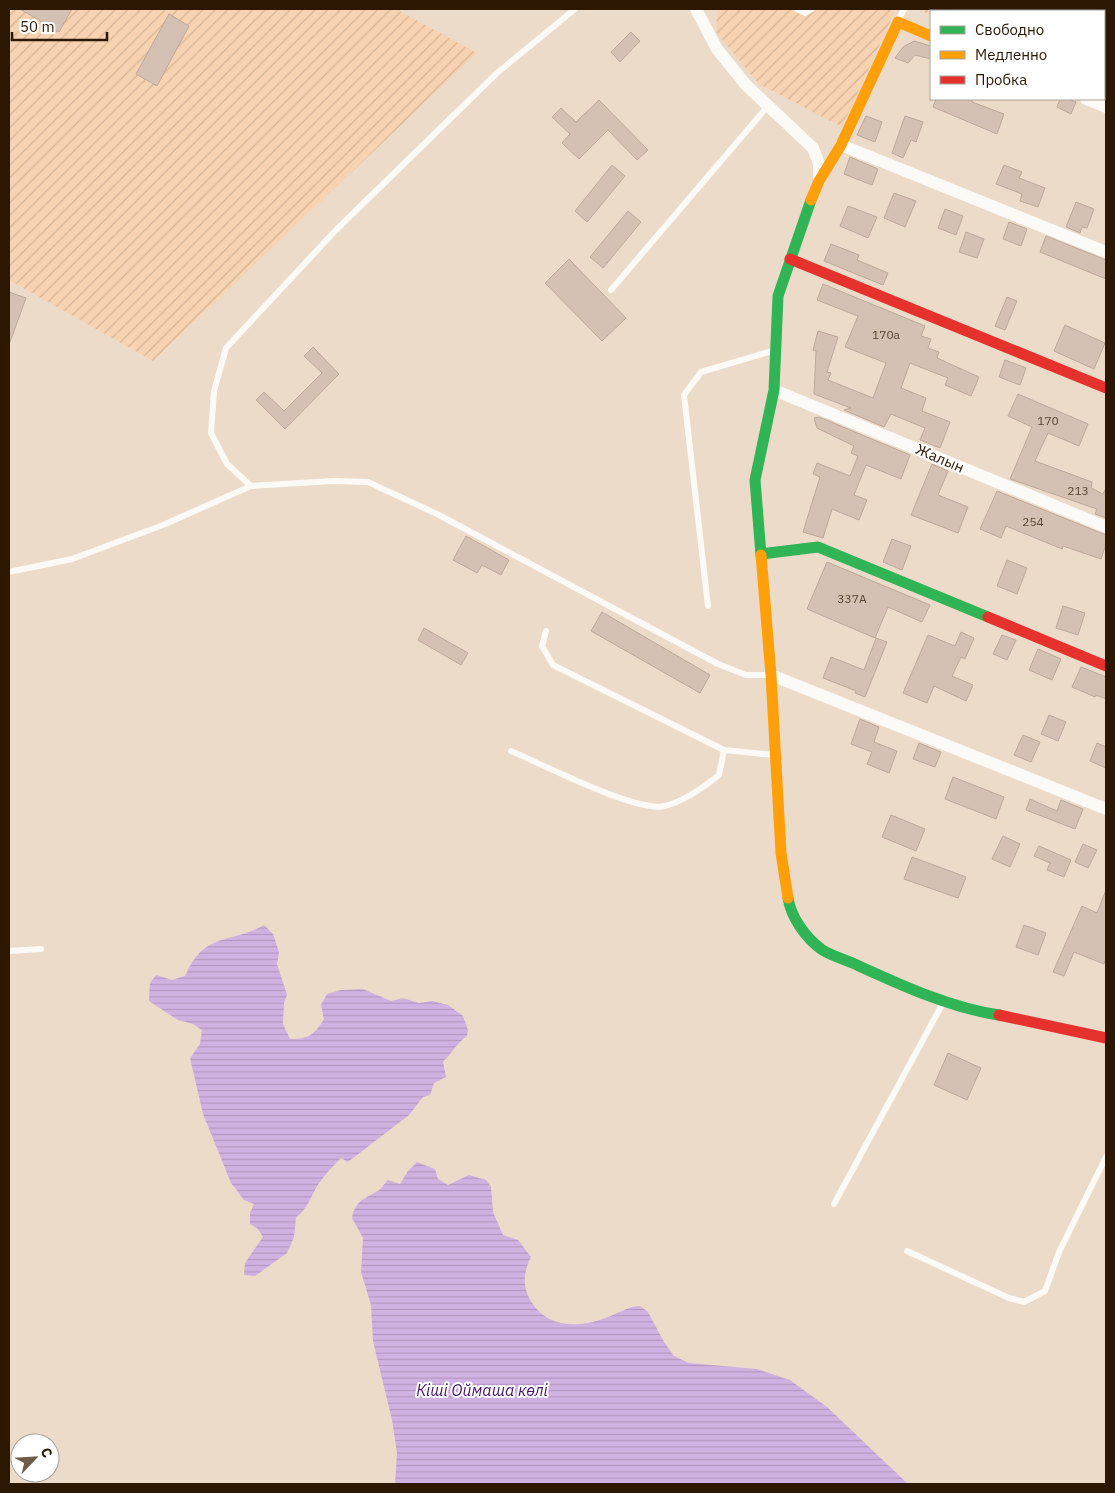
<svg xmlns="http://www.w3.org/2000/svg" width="1115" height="1493" viewBox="0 0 1115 1493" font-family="'IBM Plex Sans',sans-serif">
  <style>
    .industrial { fill: url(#industrial-furrows) }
    .water { fill: url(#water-rules) }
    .building { fill: #d4c1b4; stroke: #bda89a }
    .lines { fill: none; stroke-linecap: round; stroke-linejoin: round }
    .lane { stroke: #fcfaf7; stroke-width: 6 }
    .street { stroke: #fcfaf7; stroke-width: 12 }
    .fast { stroke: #30b455; stroke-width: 11 }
    .slow { stroke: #ff9f0a; stroke-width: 11 }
    .jam { stroke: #e5322d; stroke-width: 11 }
    .labels { text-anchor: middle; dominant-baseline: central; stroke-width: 4; stroke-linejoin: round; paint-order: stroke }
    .number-label { font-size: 12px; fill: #594532 }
    .street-label { font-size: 15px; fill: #2b1702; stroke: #fff }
    .water-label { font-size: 16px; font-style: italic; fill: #45146b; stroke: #fff }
  </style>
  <defs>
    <pattern id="industrial-furrows" width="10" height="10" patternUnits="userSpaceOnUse" patternTransform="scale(1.25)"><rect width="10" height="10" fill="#f7d3b1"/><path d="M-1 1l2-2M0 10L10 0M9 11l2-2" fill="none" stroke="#d4b497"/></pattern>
    <pattern id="water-rules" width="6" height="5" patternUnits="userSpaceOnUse" patternTransform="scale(1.25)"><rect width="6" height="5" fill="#d0b2e2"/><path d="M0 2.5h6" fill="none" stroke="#b398c0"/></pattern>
  </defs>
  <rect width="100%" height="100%" fill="#eddbc9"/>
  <path class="industrial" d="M9 9H396L477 53 153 361 9 280Z
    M717 9H896L842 127 759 84 716 32Z
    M918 9H1106V87L1104 86V11H931V15Z"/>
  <path class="water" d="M264 925 273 934 279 952 277 964 287 995 284 1003 283 1024 290 1039C309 1039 314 1035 324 1019L321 1005 327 994 341 990 363 989 391 1001 403 998 419 1003 432 1001 448 1005 463 1016 468 1030 467 1036C457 1043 452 1053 443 1062L446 1077 434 1083 430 1095 423 1097 409 1115 348 1162 341 1158C334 1165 326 1173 320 1182 311 1194 309 1208 296 1217L294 1237 287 1253 255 1276 244 1275 245 1263 263 1237 258 1229 250 1224V1213L254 1204 244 1200 231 1183 203 1114 190 1058 200 1044 202 1030 193 1024 178 1020 149 1001 150 983 156 975 172 980 185 976C205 931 228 945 264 925Z
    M417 1162 435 1169 438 1179 448 1185 469 1175 486 1180 491 1187 493 1212 503 1235 518 1240 531 1257C523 1273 522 1287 532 1303 549 1329 581 1328 608 1317 619 1313 627 1307 640 1306L648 1312 664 1342 674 1356 689 1363 757 1369 790 1380 827 1407 908 1484H395L397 1453 392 1420 373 1341 371 1305 361 1272 363 1238 352 1218C355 1202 363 1199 376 1192 381 1190 384 1184 388 1180L400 1184 408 1171Z"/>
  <path class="building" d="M20 9H72L59 32Z
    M169 14 189 26 157 86 136 74Z
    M631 32 640 41 620 62 611 52Z
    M914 41 931 46V59L915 55 908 63 895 58 903 47Z
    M936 99H973L972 102 1004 114 997 134 933 107Z
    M1060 99H1068L1076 102 1071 114 1057 107Z
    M599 100 648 150 637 160 608 130 579 159 562 143 570 134 552 117 561 108 576 122Z
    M866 116 882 122 875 142 857 135Z
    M905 116 923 122 916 142 911 140 903 158 892 153Z
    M850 157 878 169 872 185 844 174Z
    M612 165 625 176 587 222 575 211Z
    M1004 165 1022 172 1019 178 1045 188 1038 207 1020 201 1022 194 996 184Z
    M894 193 916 201 905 227 884 218Z
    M1076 202 1094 209 1087 228 1082 227 1080 233 1066 227Z
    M848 206 877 217 868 238 840 226Z
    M945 209 963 216 956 235 938 228Z
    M628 211 641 222 603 268 590 257Z
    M1009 222 1027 229 1021 246 1003 239Z
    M966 232 984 239 977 258 959 252Z
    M1046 236 1106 260V279L1040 252Z
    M831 244 859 255 857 260 888 273 883 285 824 261Z
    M569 259 626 318 602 341 545 283Z
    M823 284 925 326 921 336 931 339 928 348 939 352 937 358 979 377 971 396 945 385 948 378 910 363 901 388 926 398 922 411 950 422 940 448 920 440 925 428 891 414 884 427 844 410 851 408 814 394 816 351 813 350 818 331 838 337 827 372 831 373 828 380 873 398 886 363 845 347 858 316 817 300Z
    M9 292 26 298 10 342 9 341Z
    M1007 297 1017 301 1005 330 995 326Z
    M1065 325 1105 343 1094 369 1054 351Z
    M313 347 339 374 285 429 256 400 264 392 284 411 322 373 304 356Z
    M1005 360 1026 368 1020 385 999 377Z
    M1018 394 1088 424 1079 446 1048 433 1035 461 1092 482 1091 488 1103 494 1106 488V518L1095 514 1097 509 1010 479 1032 427 1008 416Z
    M819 417 910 455 901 479 866 465 854 495 867 500 859 520 832 509 823 538 803 532 820 477 813 474 817 463 850 476 858 456 851 453 854 446 817 428 814 418Z
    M932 464 948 471 938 495 968 507 958 533 911 515Z
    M997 491 1106 535V544L1101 559 1063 546 1062 549 1006 526 1001 538 980 529Z
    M466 536 509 560 501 575 482 565 477 573 453 560Z
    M892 539 911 546 902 570 883 562Z
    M1007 560 1027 568 1017 594 997 586Z
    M827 562 930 605 922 622 888 607 875 638 807 609Z
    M1063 606 1085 613 1078 635 1056 628Z
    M602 612 710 675 700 693 591 631Z
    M424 628 468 653 461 665 418 640Z
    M961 632 974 638 965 659 961 657 952 676 973 685 966 701 934 686 927 703 903 693 928 635 955 646Z
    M1002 635 1016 640 1007 660 993 654Z
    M876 638 887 642 865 697 855 693 856 691 823 678 831 657 864 670Z
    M1038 649 1061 659 1052 680 1029 670Z
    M1081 667 1106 677V699L1096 695 1095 697 1072 687Z
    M1049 715 1066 722 1058 741 1041 734Z
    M860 719 879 727 874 742 897 751 889 773 867 764 872 752 851 744Z
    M1023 735 1040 742 1031 762 1014 755Z
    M919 743 941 752 935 767 913 759Z
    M1097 743 1106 747V768L1090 761Z
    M953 777 1004 797 996 819 945 799Z
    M1030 799 1057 811 1061 800 1083 809 1075 829 1026 810Z
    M891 815 925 829 916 851 882 837Z
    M1003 836 1020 844 1010 867 992 859Z
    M1083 844 1097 850 1088 868 1075 862Z
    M1039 846 1071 860 1064 877 1047 870 1050 863 1034 856Z
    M912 857 966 877 958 898 904 879Z
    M1106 890V958L1104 964 1074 952 1064 976 1053 972 1082 906 1097 913Z
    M1024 925 1046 933 1038 955 1016 947Z
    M948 1053 981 1068 967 1100 934 1085Z"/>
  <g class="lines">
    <path class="lane" d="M575 9 497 73 336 230 226 348 214 391 211 433 227 464 251 486 333 481 368 482 437 514 718 664 746 675H770
      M797 9 805 13 812 9
      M997 9 1004 11
      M898 21 904 9
      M1104 51 1106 52
      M611 290 767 107
      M9 572 72 559 163 525 251 486
      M708 606 684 395 701 372 775 350
      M546 631 542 646 553 665 724 750 775 755
      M511 751C542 764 636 813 665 806 685 801 704 787 719 775L724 750
      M9 951 41 949
      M834 1204 944 1001
      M907 1251 1009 1298 1024 1302 1045 1291 1059 1252 1106 1157"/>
    <path class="street" d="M696 9 717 49 746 85 813 148 819 164V181
      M1086 99 1106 107
      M841 145 1106 252
      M774 390 1106 527
      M771 675 1106 809"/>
    <path class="fast" d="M761 554 818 547 988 617
      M761 555 755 480 774 390 778 296 811 200
      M788 898C791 917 805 937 821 949 831 956 847 960 859 966 903 986 951 1008 999 1015"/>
    <path class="slow" d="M811 200 819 181 841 145 898 22 931 36
      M761 555 771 675 781 853 788 898"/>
    <path class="jam" d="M790 259 1106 388
      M988 617 1106 666
      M999 1015 1106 1038"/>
  </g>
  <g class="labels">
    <g class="number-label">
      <text x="886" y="334">170а</text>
      <text x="1048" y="420">170</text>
      <text x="1078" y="490">213</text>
      <text x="1033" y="521">254</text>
      <text x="852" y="598">337А</text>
    </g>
    <g class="street-label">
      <text transform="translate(940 458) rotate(23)">Жалын</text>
    </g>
    <g class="water-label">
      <text x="482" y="1390">Кіші Оймаша көлi</text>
    </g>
  </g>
  <rect width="1115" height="1493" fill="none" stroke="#2b1702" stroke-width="20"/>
  <rect x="930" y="10" width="175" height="90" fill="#ffffff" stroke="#aaa29a"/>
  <rect x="940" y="26" width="25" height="8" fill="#30b455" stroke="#aaa29a"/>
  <text x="975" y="35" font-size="15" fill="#2b1702">Свободно</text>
  <rect x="940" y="51" width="25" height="8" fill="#ff9f0a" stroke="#aaa29a"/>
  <text x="975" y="60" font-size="15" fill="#2b1702">Медленно</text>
  <rect x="940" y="76" width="25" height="8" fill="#e5322d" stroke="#aaa29a"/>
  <text x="975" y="85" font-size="15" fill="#2b1702">Пробка</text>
  <g transform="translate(35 1458) rotate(65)"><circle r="24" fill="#ffffff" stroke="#aaa29a"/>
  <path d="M0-4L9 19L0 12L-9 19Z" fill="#6f5c48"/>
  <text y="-8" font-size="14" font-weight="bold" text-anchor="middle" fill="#2b1702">С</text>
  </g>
  <path d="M12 32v8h95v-8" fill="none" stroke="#2b1702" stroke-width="2.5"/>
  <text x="20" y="32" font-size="15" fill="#2b1702" stroke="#ffffff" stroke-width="4" paint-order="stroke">50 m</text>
</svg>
